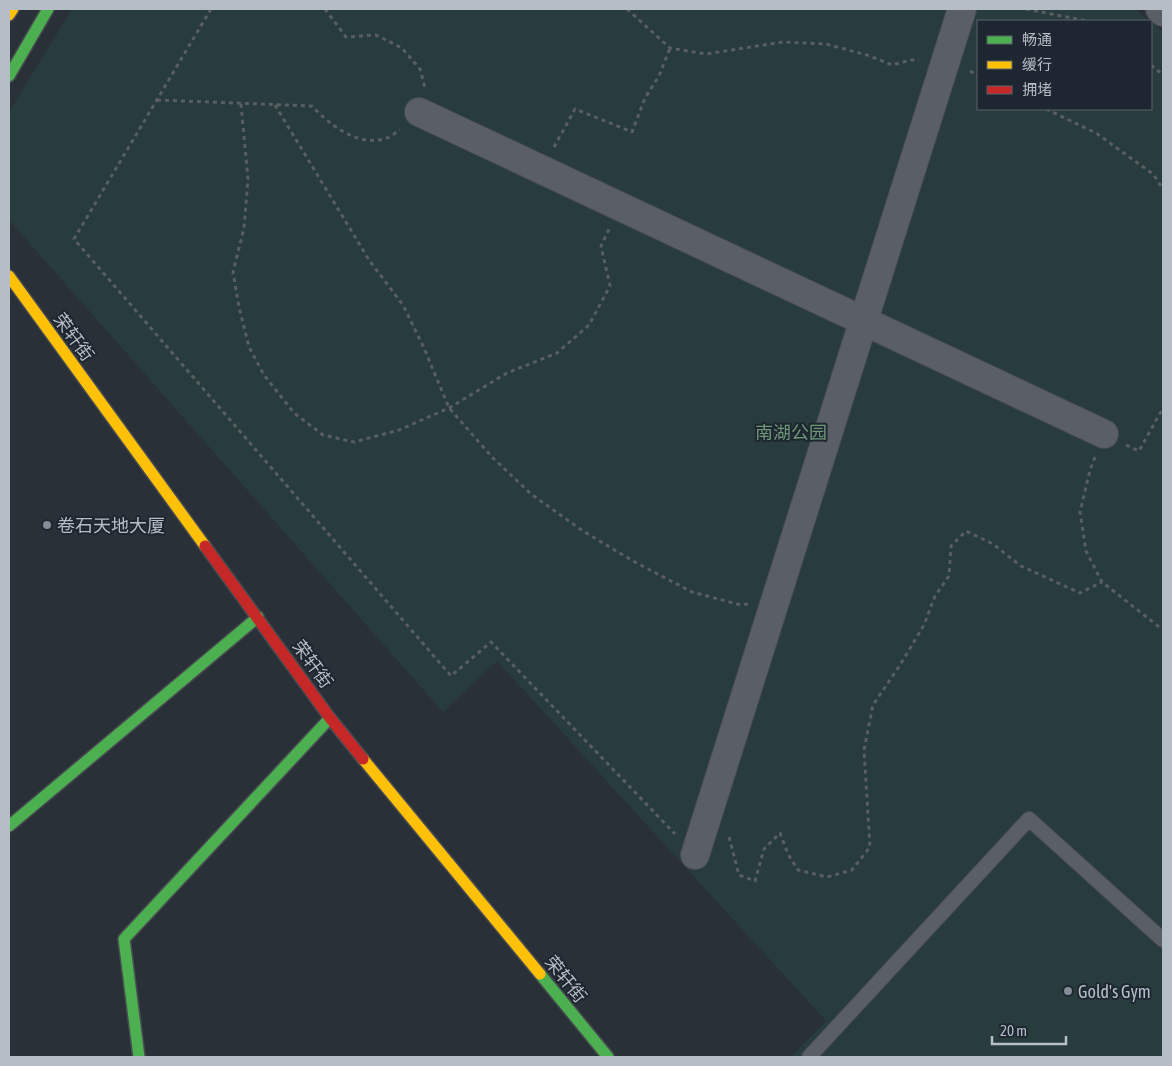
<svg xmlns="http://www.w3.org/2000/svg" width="1172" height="1066" viewBox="0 0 1172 1066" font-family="'Asap Condensed','Noto Sans SC',sans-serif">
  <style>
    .green { fill: #283b3d }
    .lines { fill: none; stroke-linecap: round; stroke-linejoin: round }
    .lane-casing { stroke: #484c52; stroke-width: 16 }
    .street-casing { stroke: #484c52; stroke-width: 30 }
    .fast-casing { stroke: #484c52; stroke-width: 14 }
    .slow-casing { stroke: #484c52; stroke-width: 14 }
    .jam-casing { stroke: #484c52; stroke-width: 14 }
    .path { stroke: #585e62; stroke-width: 3; stroke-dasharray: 4 4; stroke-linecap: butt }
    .lane { stroke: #5a5e65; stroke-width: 14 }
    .street { stroke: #5a5e65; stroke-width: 28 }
    .fast { stroke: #4caf50; stroke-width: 11 }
    .slow { stroke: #ffc107; stroke-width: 11 }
    .jam { stroke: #c62828; stroke-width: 11 }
    .poi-dot { fill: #848c95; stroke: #1e2731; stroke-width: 2 }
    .labels { text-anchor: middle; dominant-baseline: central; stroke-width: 4; stroke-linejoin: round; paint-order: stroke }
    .street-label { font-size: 18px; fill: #b5bdc7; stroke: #1e2731 }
    .park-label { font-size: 18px; fill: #6e9776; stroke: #1e2731 }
    .poi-label { font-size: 18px; fill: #b5bdc7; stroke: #1e2731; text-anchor: start }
  </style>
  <rect width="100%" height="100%" fill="#2a3037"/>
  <path class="green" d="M72 9H1135L1150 21H978V109H1151V21L1163 32V1057H791L826 1021 497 661 443 712 9 220V112Z"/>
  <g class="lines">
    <g class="lane-casing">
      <path id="lane" d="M809 1057 1029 819 1163 940"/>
    </g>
    <g class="street-casing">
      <path id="street" d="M1160 9 1163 12
        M419 112 1104 434
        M695 855 962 9"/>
    </g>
    <g class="fast-casing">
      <path id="fast" d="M9 76 48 9
        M9 826 258 617
        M540 974 608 1057
        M139 1057 124 939 330 718"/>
    </g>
    <g class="slow-casing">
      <path id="slow" d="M9 15 13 9
        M9 276 205 546
        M363 759 540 974"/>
    </g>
    <g class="jam-casing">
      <path id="jam" d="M205 546 330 718 363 759"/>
    </g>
    <path class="path" d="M211 9 74 239 451 676 491 642 675 834
      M325 9 346 37 376 35 402 48 420 69 425 88
      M627 9 670 48 706 54 783 42 826 44 867 55 892 65 911 60H919
      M1026 9 1087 21
      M1151 65 1163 75
      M970 71 978 76
      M157 100 312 106C330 125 358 148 387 138 391 137 396 132 400 130
      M241 104 248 179 244 228 233 272 239 307 249 347 264 375 294 413 323 435 354 442 399 430 449 408 507 373 557 353 589 325 610 286 601 246 609 229
      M275 105 369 260 403 305 424 348 449 408 493 458 531 494 583 531 633 561 692 592 741 605 748 604
      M1046 109 1096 133 1153 174 1163 189
      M554 147 575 109 632 132 645 98 659 76 670 48
      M1126 445 1139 451 1163 408
      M1095 457 1090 470 1080 512 1086 551 1102 582 1163 630
      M729 837 739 875 755 881 764 849 780 833 788 854 798 870 827 877 852 870 870 847 864 750 873 705 900 665 924 625 935 596 949 576 951 546 966 531 993 544 1021 566 1080 593 1102 582"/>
    <use href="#lane" class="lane"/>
    <use href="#street" class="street"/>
    <use href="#fast" class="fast"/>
    <use href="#slow" class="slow"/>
    <use href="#jam" class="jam"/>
  </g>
  <g class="poi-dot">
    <circle cx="47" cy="525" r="5"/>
    <circle cx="1068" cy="991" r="5"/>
  </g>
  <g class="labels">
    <g class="street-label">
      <text transform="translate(74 337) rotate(54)">荣轩街</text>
      <text transform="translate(313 664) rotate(54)">荣轩街</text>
      <text transform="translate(566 979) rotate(51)">荣轩街</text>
    </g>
    <g class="park-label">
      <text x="791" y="432">南湖公园</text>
    </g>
    <g class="poi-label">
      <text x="57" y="525">卷石天地大厦</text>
      <text x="1078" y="991">Gold's Gym</text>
    </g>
  </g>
  <rect width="1172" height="1066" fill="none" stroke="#b5bdc7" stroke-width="20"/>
  <rect x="977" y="20" width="175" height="90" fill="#1e2731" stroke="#5a636d"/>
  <rect x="987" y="36" width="25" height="8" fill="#4caf50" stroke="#5a636d"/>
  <text x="1022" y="45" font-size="15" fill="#b5bdc7">畅通</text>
  <rect x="987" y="61" width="25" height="8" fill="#ffc107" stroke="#5a636d"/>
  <text x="1022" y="70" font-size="15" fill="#b5bdc7">缓行</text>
  <rect x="987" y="86" width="25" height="8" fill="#c62828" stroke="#5a636d"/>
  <text x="1022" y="95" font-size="15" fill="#b5bdc7">拥堵</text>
  <path d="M992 1036v8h74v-8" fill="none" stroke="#b5bdc7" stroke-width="2.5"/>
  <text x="1000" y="1036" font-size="15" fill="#b5bdc7" stroke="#1e2731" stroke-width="4" paint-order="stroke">20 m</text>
</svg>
